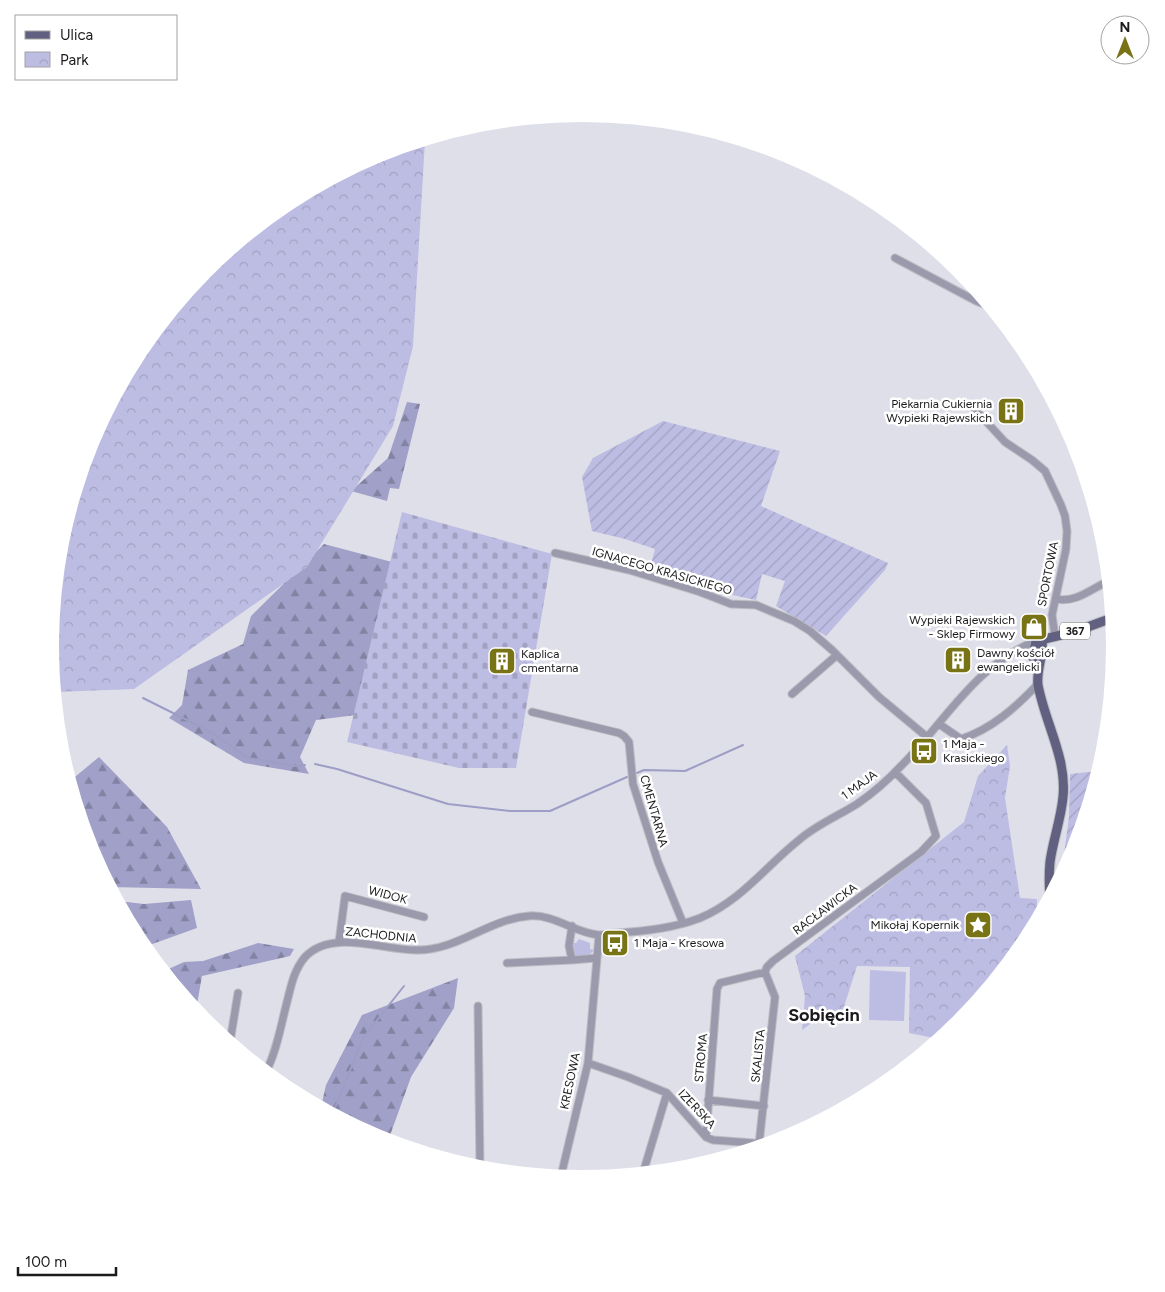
<svg xmlns="http://www.w3.org/2000/svg" width="1165" height="1292" viewBox="0 0 1165 1292" font-family="Figtree,sans-serif">
  <style>
    .grass { fill: #bdbce3 }
    .forest { fill: url(#forest-firs) }
    .cemetery { fill: url(#cemetery-stones) }
    .park { fill: url(#park-crowns) }
    .garden { fill: url(#garden-furrows) }
    .lines { fill: none; stroke-linecap: round; stroke-linejoin: round }
    .stream { stroke: #9d9dc5; stroke-width: 2 }
    .minor-casing { stroke: #bcbcc4; stroke-width: 9 }
    .major-casing { stroke: #bcbcc4; stroke-width: 11 }
    .minor { stroke: #9a9aac; stroke-width: 7 }
    .major { stroke: #616080; stroke-width: 9 }
    .labels { text-anchor: middle; dominant-baseline: central; stroke-width: 5; stroke-linejoin: round; paint-order: stroke }
    .shield { fill: #fff; stroke: #5f5f61; stroke-width: 1 }
    .shield-label { font-size: 11px; font-weight: bold; fill: #1a1a1d }
    .poi-label { font-size: 12px; fill: #1a1a1d; stroke: #fff; text-anchor: start }
    .street-label { font-size: 12px; fill: #1a1a1d; stroke: #fff }
    .district-label { font-size: 18px; font-weight: bold; fill: #1a1a1d; stroke: #fff }
  </style>
  <defs>
    <pattern id="forest-firs" width="22" height="20" patternUnits="userSpaceOnUse" patternTransform="scale(1.25)"><rect width="22" height="20" fill="#a1a0c8"/><path d="M5 1l3.5 6h-7zM16 11l3.5 6h-7z" fill="#8282a2"/></pattern>
    <pattern id="cemetery-stones" width="16" height="16" patternUnits="userSpaceOnUse" patternTransform="scale(1.25)"><rect width="16" height="16" fill="#bdbce3"/><path d="M2 7V4a2 2 0 0 1 4 0v3zM10 15v-3a2 2 0 0 1 4 0v3z" fill="#a2a1c2"/></pattern>
    <pattern id="park-crowns" width="20" height="18" patternUnits="userSpaceOnUse" patternTransform="scale(1.25)"><rect width="20" height="18" fill="#bdbce3"/><path d="M2 6a3 3 0 1 1 6 0M12 15a3 3 0 1 1 6 0" fill="none" stroke="#a2a1c2"/></pattern>
    <pattern id="garden-furrows" width="10" height="10" patternUnits="userSpaceOnUse" patternTransform="scale(1.25)"><rect width="10" height="10" fill="#bdbce3"/><path d="M-1 1l2-2M0 10L10 0M9 11l2-2" fill="none" stroke="#a2a1c2"/></pattern>
  </defs>
  <rect width="100%" height="100%" fill="#dfdfe9"/>
  <path class="grass" d="M579 939 590 943V949L594 950C590 956 577 961 573 952 573 951 572 944 572 943H576Z
    M870 970 906 972 904 1021 869 1020Z"/>
  <path class="forest" d="M407 402 420 404 399 489 390 488 387 501 351 491 388 458Z
    M324 544 392 562 364 714 316 720 300 757 309 774 244 763 169 718 182 705 188 670 243 644 251 616Z
    M99 757 167 827 201 889 110 887 90 850 70 781Z
    M191 900 197 928 144 947 118 901 144 904Z
    M258 943 294 949 290 956 202 976 196 1010 164 971 184 962 203 961Z
    M458 978 454 1008 411 1077 388 1141 378 1138 321 1107 326 1085 362 1015Z"/>
  <path class="cemetery" d="M402 512 552 554 516 768H459L347 742Z"/>
  <path class="park" d="M425 140 413 346 393 426 307 567 134 689 55 692 50 646 60 542 91 442 140 350 206 269 287 203 379 154Z
    M1007 745 1010 766 1005 798 1020 898 1037 899V919L1025 942 959 1023 939 1039 909 1033 910 967 857 966 841 1016 817 1019 802 1030 805 996 795 956 964 822 978 776Z"/>
  <path class="garden" d="M663 421 780 451 761 506 888 563 885 570 826 636 776 606 785 581 762 574 756 600 709 590 649 572 655 549 625 539 592 531 582 477 593 458Z
    M1098 771 1074 850 1068 862H1063L1069 817 1070 774Z"/>
  <g class="lines">
    <path class="stream" d="M143 698 211 732 248 758 295 766 305 765
      M315 764 337 769 448 804 510 811H550L627 777
      M637 773 644 770 685 771 743 745
      M333 1113 363 1038 404 986"/>
    <g class="minor-casing">
      <path id="minor" d="M895 258 976 301 989 306
        M971 405 1005 442 1032 460 1045 471 1061 505 1065 516 1067 531 1066 549 1052 615 1055 636
        M555 553 629 570 700 592 731 604 756 605 794 621 810 631 832 650 879 697 927 737
        M1056 599C1077 603 1090 589 1109 581
        M792 694 837 655
        M532 712 619 733 624 736 629 742 633 784 658 862 683 923
        M939 724 961 739C992 729 1016 707 1038 684
        M572 926 569 946 572 960 596 958
        M339 942 345 896 424 917
        M507 963 572 960
        M478 1006 480 1168
        M230 1042 238 993
        M588 1063 628 1077 667 1093 706 1137 713 1140 766 1144
        M266 1072C277 1050 281 1025 287 1002 291 986 294 970 305 957 332 928 384 951 418 950 458 950 489 919 529 916 555 914 574 933 599 935 605 935 612 933 618 933 646 931 674 928 700 918 741 901 766 866 799 840 816 825 838 816 857 804 873 793 888 780 901 766 945 722 976 664 1036 641
        M708 1100 764 1106
        M706 1137 717 989 720 983 765 972 767 967 773 961 921 852 936 836 926 803 895 772
        M759 1144 775 997 765 972
        M643 1173 667 1093
        M561 1176 588 1063 599 935"/>
    </g>
    <g class="major-casing">
      <path id="major" d="M1042 640C1044 656 1036 669 1038 685 1045 723 1067 758 1063 797 1061 819 1053 840 1050 862 1049 873 1049 885 1050 896
        M1038 665 1033 657 1036 641 1074 632 1112 618"/>
    </g>
    <use href="#minor" class="minor"/>
    <use href="#major" class="major"/>
  </g>
  <defs>
    <g id="building-square" transform="scale(1.4375)"><rect x="-9" y="-9" width="18" height="18" rx="4" fill="#787315" stroke="#fff"/><path d="M-4-6H4V6H1V3H-1V6H-4ZM-2.5-4.3h1.7v1.8h-1.7ZM.8-4.3h1.7v1.8H.8ZM-2.5-1h1.7V.8h-1.7ZM.8-1h1.7V.8H.8Z" fill="#fff"/></g>
    <g id="shop-square" transform="scale(1.4375)"><rect x="-9" y="-9" width="18" height="18" rx="4" fill="#787315" stroke="#fff"/><path d="M-5-2.5h2.3a2.7 3.5 0 0 1 5.4 0H5L5.5 6h-11ZM-1.5-2.5h3a1.5 2.3 0 0 0-3 0Z" fill="#fff"/></g>
    <g id="bus-square" transform="scale(1.4375)"><rect x="-9" y="-9" width="18" height="18" rx="4" fill="#787315" stroke="#fff"/><path d="M-5-6H5V4H4V6H2V4H-2V6H-4V4H-5ZM-3.5-4V0h7V-4ZM-3.5 1.2v1.5H-2V1.2ZM2 1.2v1.5H3.5V1.2Z" fill="#fff"/></g>
    <g id="sight-square" transform="scale(1.4375)"><rect x="-9" y="-9" width="18" height="18" rx="4" fill="#787315" stroke="#fff"/><path d="M0-6L1.8-2.2L6-1.7L2.9 1.2L3.7 5.4L0 3.3L-3.7 5.4L-2.9 1.2L-6-1.7L-1.8-2.2Z" fill="#fff"/></g>
  </defs>
  <g fill-rule="evenodd">
    <use href="#building-square" x="1011" y="411"/>
    <use href="#shop-square" x="1034" y="627"/>
    <use href="#building-square" x="958" y="660"/>
    <use href="#building-square" x="502" y="661"/>
    <use href="#bus-square" x="924" y="751"/>
    <use href="#sight-square" x="978" y="925"/>
    <use href="#bus-square" x="615" y="943"/>
  </g>
  <g class="labels">
    <rect class="shield" x="1060" y="622.5" width="30" height="17" rx="4"/>
    <g class="shield-label">
      <text x="1075" y="631">367</text>
    </g>
    <g class="poi-label">
      <text x="992" y="404" text-anchor="end">Piekarnia Cukiernia<tspan x="992" dy="14">Wypieki Rajewskich</tspan></text>
      <text x="1015" y="620" text-anchor="end">Wypieki Rajewskich<tspan x="1015" dy="14">- Sklep Firmowy</tspan></text>
      <text x="977" y="653">Dawny kościół<tspan x="977" dy="14">ewangelicki</tspan></text>
      <text x="521" y="654">Kaplica<tspan x="521" dy="14">cmentarna</tspan></text>
      <text x="943" y="744">1 Maja -<tspan x="943" dy="14">Krasickiego</tspan></text>
      <text x="959" y="925" text-anchor="end">Mikołaj Kopernik</text>
      <text x="634" y="943">1 Maja - Kresowa</text>
    </g>
    <g class="street-label">
      <text transform="translate(662 571) rotate(16)">IGNACEGO KRASICKIEGO</text>
      <text transform="translate(1048 574) rotate(-79)">SPORTOWA</text>
      <text transform="translate(859 785) rotate(-36)">1 MAJA</text>
      <text transform="translate(654 811) rotate(74)">CMENTARNA</text>
      <text transform="translate(388 895) rotate(15)">WIDOK</text>
      <text transform="translate(825 909) rotate(-37)">RACŁAWICKA</text>
      <text transform="translate(381 935) rotate(6)">ZACHODNIA</text>
      <text transform="translate(758 1056) rotate(-84)">SKALISTA</text>
      <text transform="translate(701 1058) rotate(-85)">STROMA</text>
      <text transform="translate(570 1081) rotate(-78)">KRESOWA</text>
      <text transform="translate(697 1109) rotate(47)">IZERSKA</text>
    </g>
    <g class="district-label">
      <text x="824" y="1015">Sobięcin</text>
    </g>
  </g>
  <path d="M0 0H1165V1292H0ZM582 122H583A523 523 0 0 1 1106 645V647A523 523 0 0 1 583 1170H582A523 523 0 0 1 59 647V645A523 523 0 0 1 582 122Z" fill="#fff" fill-rule="evenodd"/>
  <rect x="15" y="15" width="162" height="65" fill="#ffffff" stroke="#a3a3a5"/>
  <rect x="25" y="31" width="25" height="8" fill="#616080" stroke="#a3a3a5"/>
  <text x="60" y="40" font-size="15" fill="#1a1a1d">Ulica</text>
  <rect x="25" y="52" width="25" height="15" fill="url(#park-crowns)" stroke="#a3a3a5"/>
  <text x="60" y="65" font-size="15" fill="#1a1a1d">Park</text>
  <g transform="translate(1125 40)"><circle r="24" fill="#ffffff" stroke="#a3a3a5"/>
  <path d="M0-4L9 19L0 12L-9 19Z" fill="#787315"/>
  <text y="-8" font-size="14" font-weight="bold" text-anchor="middle" fill="#1a1a1d">N</text>
  </g>
  <path d="M18 1267v8h98v-8" fill="none" stroke="#1a1a1d" stroke-width="2.5"/>
  <text x="25" y="1267" font-size="15" fill="#1a1a1d" stroke="#ffffff" stroke-width="4" paint-order="stroke">100 m</text>
</svg>
